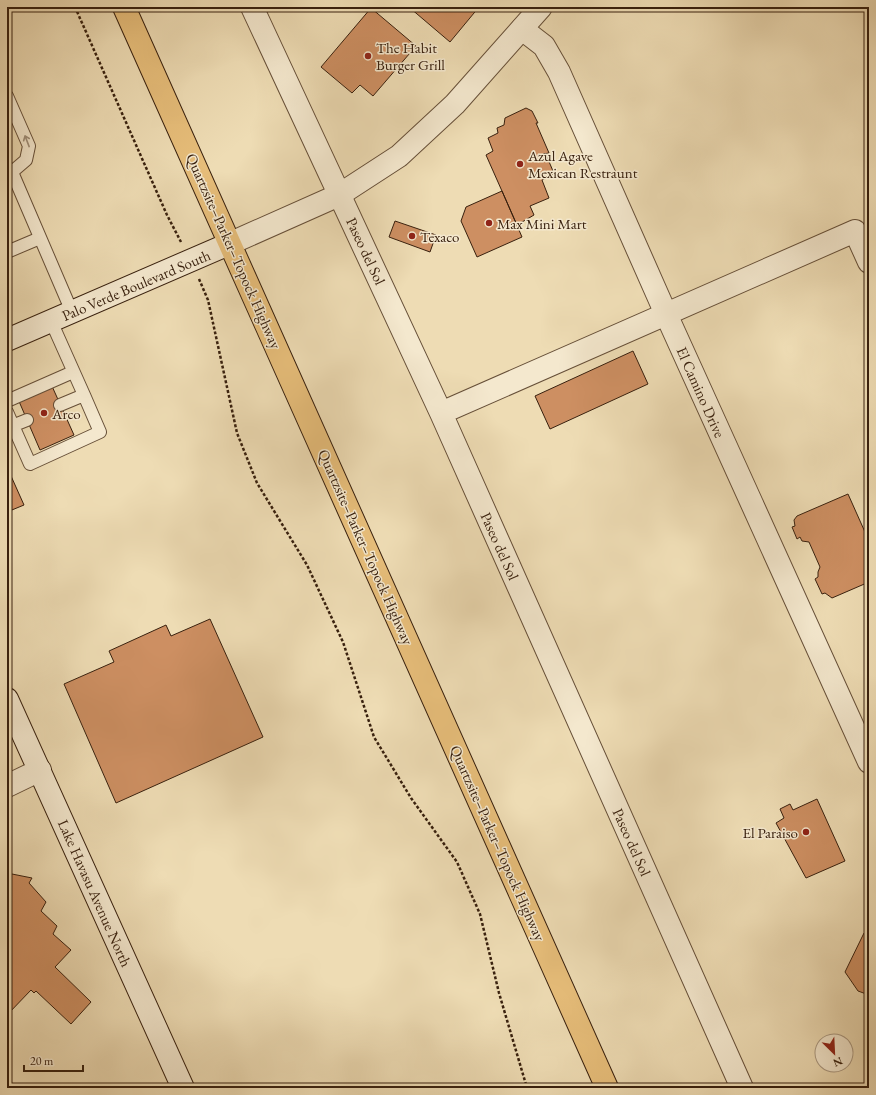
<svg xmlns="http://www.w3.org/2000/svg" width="876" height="1095" viewBox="0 0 876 1095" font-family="'EB Garamond',serif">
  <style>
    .building { fill: #cd8f62; stroke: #38200e }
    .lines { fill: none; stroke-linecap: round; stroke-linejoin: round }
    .service-casing { stroke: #664f38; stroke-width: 14 }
    .minor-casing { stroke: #664f38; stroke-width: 24 }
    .tertiary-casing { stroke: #664f38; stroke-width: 24 }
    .secondary-casing { stroke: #38200e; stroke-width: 24 }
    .trunk-casing { stroke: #38200e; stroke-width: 24 }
    .path { stroke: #38200e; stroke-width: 2.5; stroke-dasharray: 3 2; stroke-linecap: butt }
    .service { stroke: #f4e8ce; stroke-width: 12 }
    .minor { stroke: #f4e8ce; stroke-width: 22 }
    .tertiary { stroke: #f4e8ce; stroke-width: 22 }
    .secondary { stroke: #f4e8ce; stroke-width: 22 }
    .trunk { stroke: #e7be7a; stroke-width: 22 }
    .oneway { stroke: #9f8e78 }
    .poi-dot { fill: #8f2418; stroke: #f4e8ce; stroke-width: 1.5 }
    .labels { text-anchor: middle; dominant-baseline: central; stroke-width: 3; stroke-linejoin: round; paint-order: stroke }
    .poi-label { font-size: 15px; fill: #38200e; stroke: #f4e8ce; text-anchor: start }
    .street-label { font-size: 15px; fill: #38200e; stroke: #f4e8ce }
  </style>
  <rect width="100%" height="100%" fill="#eedcb4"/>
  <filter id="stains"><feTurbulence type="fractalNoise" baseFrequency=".005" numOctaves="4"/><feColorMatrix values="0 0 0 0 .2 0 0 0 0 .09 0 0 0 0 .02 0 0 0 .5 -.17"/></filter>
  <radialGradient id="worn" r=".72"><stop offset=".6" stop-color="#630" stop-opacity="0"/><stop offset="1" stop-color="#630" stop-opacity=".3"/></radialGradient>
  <path class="building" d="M411 7H479L450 42 410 8Z
    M371 8 416 46 373 96 360 85 352 93 321 67Z
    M526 108 532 111 538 123H536L549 153 543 154 545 158 547 157 553 171 551 172 553 174 542 180 549 198 530 206 534 215 517 225 486 155 493 151 488 138 498 133 497 128 504 125 505 118Z
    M502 191 522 237 477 257 461 221 466 207Z
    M395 221 436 235 430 252 389 237Z
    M633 351 648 384 550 429 535 396Z
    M51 384 74 435 40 450 18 399Z
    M7 467 24 505 7 512Z
    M848 494 869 541V582L832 598 825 593 822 594 815 579 818 577V572L820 567 809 542 802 541 800 537 797 539 792 527 795 526 794 520 797 516Z
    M210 619 263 737 116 803 64 684 114 662 109 651 166 625 171 636Z
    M817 799 845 861 806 878 776 823 784 818 780 809 790 804 793 810Z
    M7 873 32 878 29 883 46 902 41 911 57 926 53 934 71 950 55 967 91 1002 71 1024 36 991 34 993 31 990 7 1015Z
    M864 933H869V995L858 991 845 972Z"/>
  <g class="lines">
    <g class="service-casing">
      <path id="service" d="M7 96 29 146 26 160 12 172
        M7 174 12 172 72 312
        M7 252 40 238
        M51 321 84 395 60 405
        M7 401 73 372
        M7 412 30 464 100 432 84 395
        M7 428 27 420"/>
    </g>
    <g class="minor-casing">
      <path id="minor" d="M252 7 441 413 742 1088
        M522 29 544 46 559 72 666 314 869 762
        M441 413 855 231 869 262
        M7 786 40 770"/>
    </g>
    <g class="tertiary-casing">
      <path id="tertiary" d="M231 243 339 195 399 156 455 104 541 7"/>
    </g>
    <g class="secondary-casing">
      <path id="secondary" d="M7 340 231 243
        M7 699 183 1088"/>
    </g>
    <g class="trunk-casing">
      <path id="trunk" d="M124 7 607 1088"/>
    </g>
    <path class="path" d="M75 7 167 215 181 242
      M199 279 208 300 237 433 257 483 307 565 343 642 374 737 411 798 457 862 480 914 499 993 527 1088"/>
    <use href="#service" class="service"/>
    <use href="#minor" class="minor"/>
    <use href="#tertiary" class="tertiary"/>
    <use href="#secondary" class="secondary"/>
    <use href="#trunk" class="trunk"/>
  </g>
  <defs><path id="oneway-shaft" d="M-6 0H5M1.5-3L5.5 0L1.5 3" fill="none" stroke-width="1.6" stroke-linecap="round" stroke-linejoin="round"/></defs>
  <use class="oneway" href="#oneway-shaft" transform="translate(27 141) rotate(-111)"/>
  <g class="poi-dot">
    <circle cx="368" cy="56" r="4"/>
    <circle cx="520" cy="164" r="4"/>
    <circle cx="489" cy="223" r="4"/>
    <circle cx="412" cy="236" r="4"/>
    <circle cx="44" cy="413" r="4"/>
    <circle cx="806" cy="832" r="4"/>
  </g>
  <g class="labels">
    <g class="poi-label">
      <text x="376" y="47">The Habit<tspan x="376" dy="17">Burger Grill</tspan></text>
      <text x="528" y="155">Azul Agave<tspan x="528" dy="17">Mexican Restraunt</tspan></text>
      <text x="497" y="223">Max Mini Mart</text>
      <text x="420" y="236">Texaco</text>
      <text x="52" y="413">Arco</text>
      <text x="798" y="832" text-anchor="end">El Paraiso</text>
    </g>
    <g class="street-label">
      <text transform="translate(234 251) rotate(66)">Quartzsite–Parker–Topock Highway</text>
      <text transform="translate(366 251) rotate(65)">Paseo del Sol</text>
      <text transform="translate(136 285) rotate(-23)">Palo Verde Boulevard South</text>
      <text transform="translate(701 392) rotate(66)">El Camino Drive</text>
      <text transform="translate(500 546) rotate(66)">Paseo del Sol</text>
      <text transform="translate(366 547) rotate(66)">Quartzsite–Parker–Topock Highway</text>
      <text transform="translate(632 842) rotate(66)">Paseo del Sol</text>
      <text transform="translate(498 843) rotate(66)">Quartzsite–Parker–Topock Highway</text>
      <text transform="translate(95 893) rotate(66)">Lake Havasu Avenue North</text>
    </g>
  </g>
  <rect width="876" height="1095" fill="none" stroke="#eedcb4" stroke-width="24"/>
  <rect x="8" y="8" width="860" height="1079" fill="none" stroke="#38200e" stroke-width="2"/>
  <rect x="12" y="12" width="852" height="1071" fill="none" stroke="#38200e"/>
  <g transform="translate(834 1053) rotate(156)"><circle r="19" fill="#f4e8ce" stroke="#a99881"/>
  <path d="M0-3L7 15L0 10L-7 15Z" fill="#8f2418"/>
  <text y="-6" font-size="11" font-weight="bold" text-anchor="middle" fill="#38200e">N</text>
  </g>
  <path d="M24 1065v6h59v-6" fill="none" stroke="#38200e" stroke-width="2"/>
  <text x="30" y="1065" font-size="12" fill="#38200e" stroke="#f4e8ce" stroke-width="3" paint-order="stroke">20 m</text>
  <rect width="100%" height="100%" filter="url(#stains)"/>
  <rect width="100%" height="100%" fill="url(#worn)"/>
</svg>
